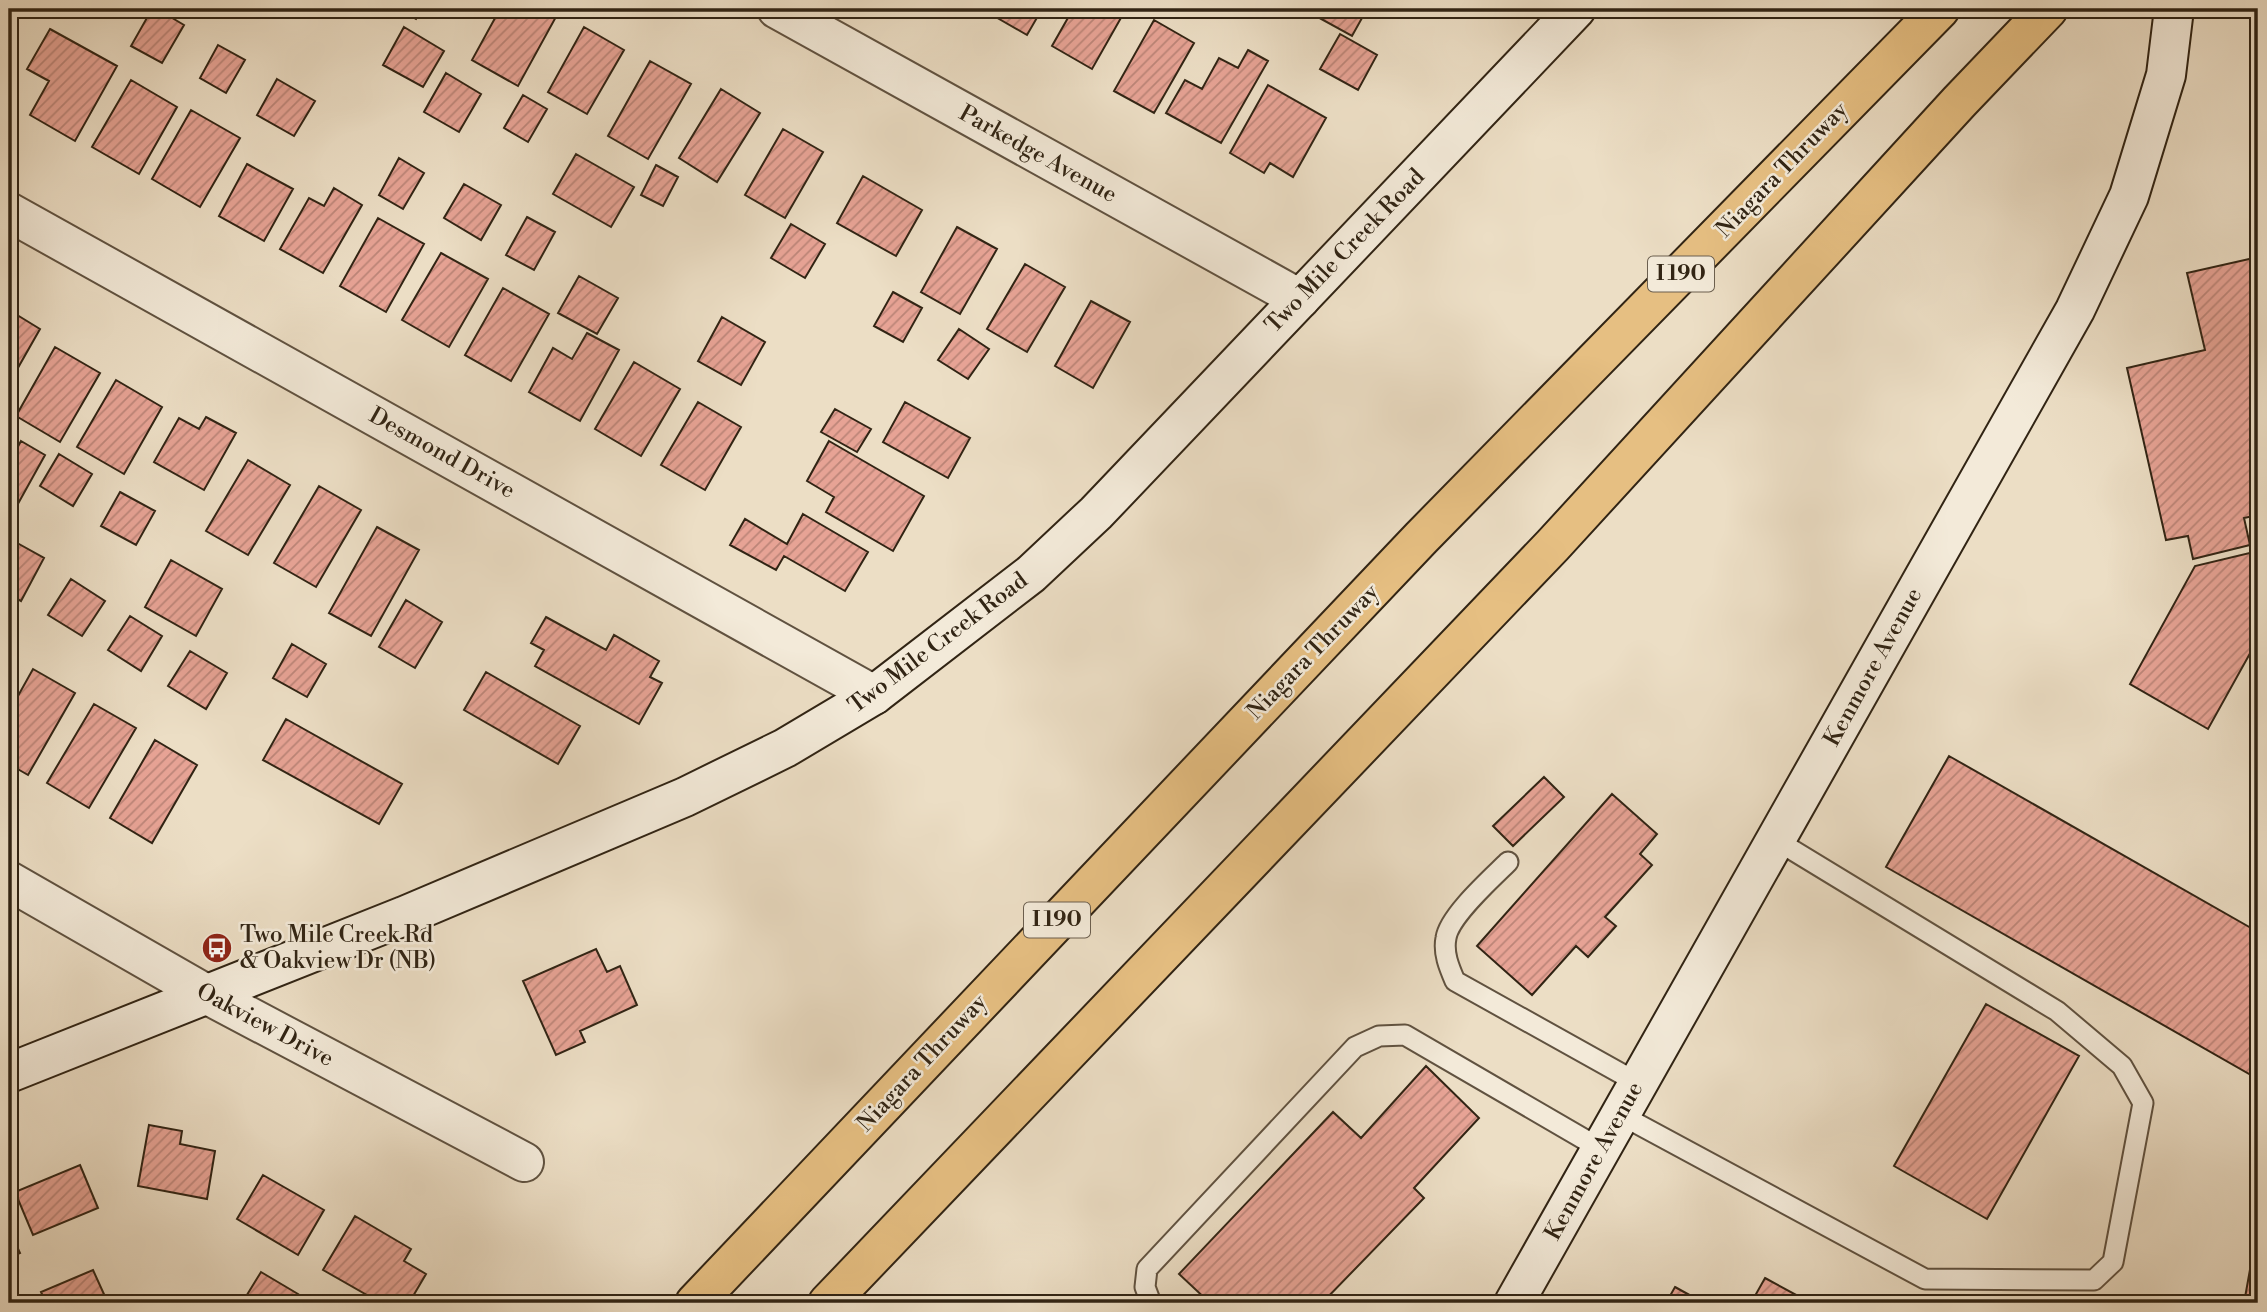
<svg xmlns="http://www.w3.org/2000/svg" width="2267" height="1312" viewBox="0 0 2267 1312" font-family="'Libre Bodoni',serif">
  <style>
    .building { fill: url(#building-hatch); stroke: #312414; stroke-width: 2 }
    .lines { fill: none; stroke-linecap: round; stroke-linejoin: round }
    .lane-casing { stroke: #605240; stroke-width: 23 }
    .street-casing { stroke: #605240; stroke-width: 42 }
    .secondary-casing { stroke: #312414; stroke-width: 42 }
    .highway-casing { stroke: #312414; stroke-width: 42 }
    .lane { stroke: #f3ead9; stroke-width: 19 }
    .street { stroke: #f3ead9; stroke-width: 38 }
    .secondary { stroke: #f3ead9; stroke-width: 38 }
    .highway { stroke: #e6bf82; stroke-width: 38 }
    .labels { text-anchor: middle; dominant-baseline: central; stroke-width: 5; stroke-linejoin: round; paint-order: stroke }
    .shield { fill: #f3ead9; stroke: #6b5f4f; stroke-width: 2 }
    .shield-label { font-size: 21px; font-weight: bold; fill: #312414 }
    .street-label { font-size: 23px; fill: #312414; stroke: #f3ead9 }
    .poi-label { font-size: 23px; fill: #312414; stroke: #f3ead9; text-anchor: start }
  </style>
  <defs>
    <pattern id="building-hatch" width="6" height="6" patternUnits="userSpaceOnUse" patternTransform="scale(1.75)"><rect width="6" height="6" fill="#e7a395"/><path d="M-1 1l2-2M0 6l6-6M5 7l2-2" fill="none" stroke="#bc8578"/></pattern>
  </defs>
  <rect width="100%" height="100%" fill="#ecdec5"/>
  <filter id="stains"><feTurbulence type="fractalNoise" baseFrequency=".00286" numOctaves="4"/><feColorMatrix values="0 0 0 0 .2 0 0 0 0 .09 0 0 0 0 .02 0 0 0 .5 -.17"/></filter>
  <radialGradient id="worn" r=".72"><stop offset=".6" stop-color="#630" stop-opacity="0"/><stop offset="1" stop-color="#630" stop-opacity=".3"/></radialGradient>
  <path class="building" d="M152 9H157L184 25 162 63 131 46Z
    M398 9H422L416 19Z
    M500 9H545L557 15 518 86 472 60Z
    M989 9H1042L1027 35 987 12Z
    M1073 9H1126L1092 69 1052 46Z
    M1317 9H1367L1352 36 1314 15Z
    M1154 20 1194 43 1154 113 1114 91Z
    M404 27 444 51 423 87 383 65Z
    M584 27 624 50 587 114 548 92Z
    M50 29 117 66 75 141 30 115 49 81 27 69Z
    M1340 34 1377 55 1358 90 1320 69Z
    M218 45 245 60 226 93 200 78Z
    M1248 50 1268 61 1221 143 1166 113 1185 80 1202 89 1219 58 1238 68Z
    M650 61 691 84 648 159 608 136Z
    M446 73 481 94 459 132 424 112Z
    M277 79 315 101 294 136 257 115Z
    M131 80 177 107 139 174 92 147Z
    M1268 85 1326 118 1293 177 1270 163 1264 173 1230 153Z
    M721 89 760 113 717 182 679 158Z
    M523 95 547 109 528 142 504 128Z
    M191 110 240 138 200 207 152 179Z
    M783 129 823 152 785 218 745 195Z
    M576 154 634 187 611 227 553 194Z
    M399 158 424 173 403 209 379 195Z
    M247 164 293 189 264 241 219 216Z
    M656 165 678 177 663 206 641 195Z
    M863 176 922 210 896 256 837 223Z
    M464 184 501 205 481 240 444 218Z
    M334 188 362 205 323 273 280 249 309 198 324 206Z
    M527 217 555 232 534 270 506 255Z
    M378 218 424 244 386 312 340 286Z
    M791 224 825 244 805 278 771 258Z
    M957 227 997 249 960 314 921 292Z
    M441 253 488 279 449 347 402 320Z
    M2258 257V515L2244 518 2250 545 2193 559 2188 536 2166 540 2127 368 2205 350 2187 273Z
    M1025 264 1065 287 1027 352 987 329Z
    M579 276 618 298 597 334 558 313Z
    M503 288 549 314 511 381 465 355Z
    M893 292 922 308 903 342 874 326Z
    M1091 301 1130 322 1093 388 1055 366Z
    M9 310 40 329 11 380 9 378Z
    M722 317 765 342 741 385 698 361Z
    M959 329 989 349 968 379 938 360Z
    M587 333 619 350 580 421 529 392 553 348 572 359Z
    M55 347 100 373 60 442 16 416Z
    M634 362 680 389 641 456 595 429Z
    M116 380 162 407 124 474 77 447Z
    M698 402 741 427 705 490 661 465Z
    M905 402 970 438 948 478 883 442Z
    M835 409 871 429 857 452 821 432Z
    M206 417 236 433 204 490 154 462 179 418 199 429Z
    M21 441 45 455 9 520V463Z
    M829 441 924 496 893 551 826 512 834 497 807 481Z
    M59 454 92 474 73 506 40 486Z
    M248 460 290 485 248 555 206 531Z
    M319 486 361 510 316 587 274 563Z
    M120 492 155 511 136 545 101 526Z
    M803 514 868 552 845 591 784 556 776 570 730 545 745 519 787 544Z
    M377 527 419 550 371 636 329 613Z
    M10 539 44 558 21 601 9 594Z
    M2258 551V639L2208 729 2130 684 2195 566Z
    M171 560 222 589 196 636 145 607Z
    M71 579 105 601 82 636 48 615Z
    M406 600 442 622 415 668 379 647Z
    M130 616 162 636 141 671 108 650Z
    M546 617 606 650 614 635 659 661 650 677 662 683 639 724 535 666 544 650 531 643Z
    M292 644 326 664 307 697 273 678Z
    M190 651 227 673 206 709 168 686Z
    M33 669 75 693 28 775 9 764V712Z
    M486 672 580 726 558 764 464 710Z
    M94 704 136 728 89 808 47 783Z
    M286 719 402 784 379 824 263 760Z
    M155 740 197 765 152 843 110 818Z
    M1949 756 2258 932V1079L1886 867Z
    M1544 777 1564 797 1513 846 1493 826Z
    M1612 794 1657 834 1640 854 1652 865 1605 917 1616 926 1588 957 1576 946 1532 995 1477 946Z
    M596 949 607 972 620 966 637 1005 580 1031 585 1042 556 1055 523 981Z
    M1986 1004 2079 1056 1987 1219 1894 1166Z
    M1426 1066 1479 1118 1414 1188 1424 1198 1322 1303H1210L1179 1274 1333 1112 1361 1138Z
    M149 1125 182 1131 180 1144 215 1151 207 1199 138 1186Z
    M80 1165 98 1208 33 1235 15 1192Z
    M263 1175 324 1210 298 1255 237 1219Z
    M355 1216 411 1249 404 1261 426 1274 409 1303H381L323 1270Z
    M2258 1225V1303H2244Z
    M9 1229 20 1253 9 1258Z
    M93 1270 108 1303H46L41 1292Z
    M261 1272 298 1294 292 1303H242Z
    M1765 1278 1811 1303H1751Z
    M1675 1287 1704 1303H1666Z"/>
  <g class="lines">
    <g class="lane-casing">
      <path id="lane" d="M1508 862C1492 878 1449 916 1446 938 1443 953 1449 967 1455 981L1638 1083
        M1621 1115 1925 1279 2094 1280 2113 1262 2143 1103 2122 1066 2057 1011 1776 840
        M1151 1303 1145 1287 1147 1269 1355 1047 1379 1036 1405 1035 1601 1149"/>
    </g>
    <g class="street-casing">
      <path id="street" d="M777 9 1300 299
        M9 212 874 695
        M9 881 206 994 524 1162"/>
    </g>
    <g class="secondary-casing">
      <path id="secondary" d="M9 1073 404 916 685 797 785 748 874 695 1031 574 1096 513 1576 9
        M1514 1303 2075 310 2129 196 2166 75 2174 9"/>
    </g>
    <g class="highway-casing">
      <path id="highway" d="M695 1303 1421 538 1940 9
        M828 1303 1553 545 1959 102 2048 9"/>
    </g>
    <use href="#lane" class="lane"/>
    <use href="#street" class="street"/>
    <use href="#secondary" class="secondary"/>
    <use href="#highway" class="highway"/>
  </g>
  <defs>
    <g id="bus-disc" transform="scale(1.575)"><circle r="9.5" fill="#8f2418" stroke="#f3ead9"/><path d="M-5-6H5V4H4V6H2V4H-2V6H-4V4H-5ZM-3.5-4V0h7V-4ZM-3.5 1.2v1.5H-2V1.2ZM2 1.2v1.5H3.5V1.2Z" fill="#fff"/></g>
  </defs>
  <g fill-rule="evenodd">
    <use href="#bus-disc" x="217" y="948"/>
  </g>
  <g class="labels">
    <g class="shield">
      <rect x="1648" y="256.5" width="66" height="35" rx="5"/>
      <rect x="1024" y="902.5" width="66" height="35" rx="5"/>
    </g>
    <g class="shield-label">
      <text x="1681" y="274">I 190</text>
      <text x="1057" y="920">I 190</text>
    </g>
    <g class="street-label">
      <text transform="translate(1038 154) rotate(29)">Parkedge Avenue</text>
      <text transform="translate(1782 170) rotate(-46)">Niagara Thruway</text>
      <text transform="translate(1345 251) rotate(-46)">Two Mile Creek Road</text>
      <text transform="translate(442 453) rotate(29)">Desmond Drive</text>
      <text transform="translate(938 643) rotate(-37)">Two Mile Creek Road</text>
      <text transform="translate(1313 652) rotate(-46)">Niagara Thruway</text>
      <text transform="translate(1873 667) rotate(-61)">Kenmore Avenue</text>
      <text transform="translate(265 1025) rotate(28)">Oakview Drive</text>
      <text transform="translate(922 1063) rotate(-47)">Niagara Thruway</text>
      <text transform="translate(1594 1161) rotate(-61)">Kenmore Avenue</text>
    </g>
    <g class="poi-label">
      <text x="240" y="935">Two Mile Creek Rd<tspan x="240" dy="26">&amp; Oakview Dr (NB)</tspan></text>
    </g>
  </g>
  <rect width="2267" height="1312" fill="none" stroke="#ecdec5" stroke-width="35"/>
  <rect x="10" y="10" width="2246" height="1291" fill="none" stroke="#312414" stroke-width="3.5"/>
  <rect x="18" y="18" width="2232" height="1277" fill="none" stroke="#312414" stroke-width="2"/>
  <rect width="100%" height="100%" filter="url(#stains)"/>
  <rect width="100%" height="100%" fill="url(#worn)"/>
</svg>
